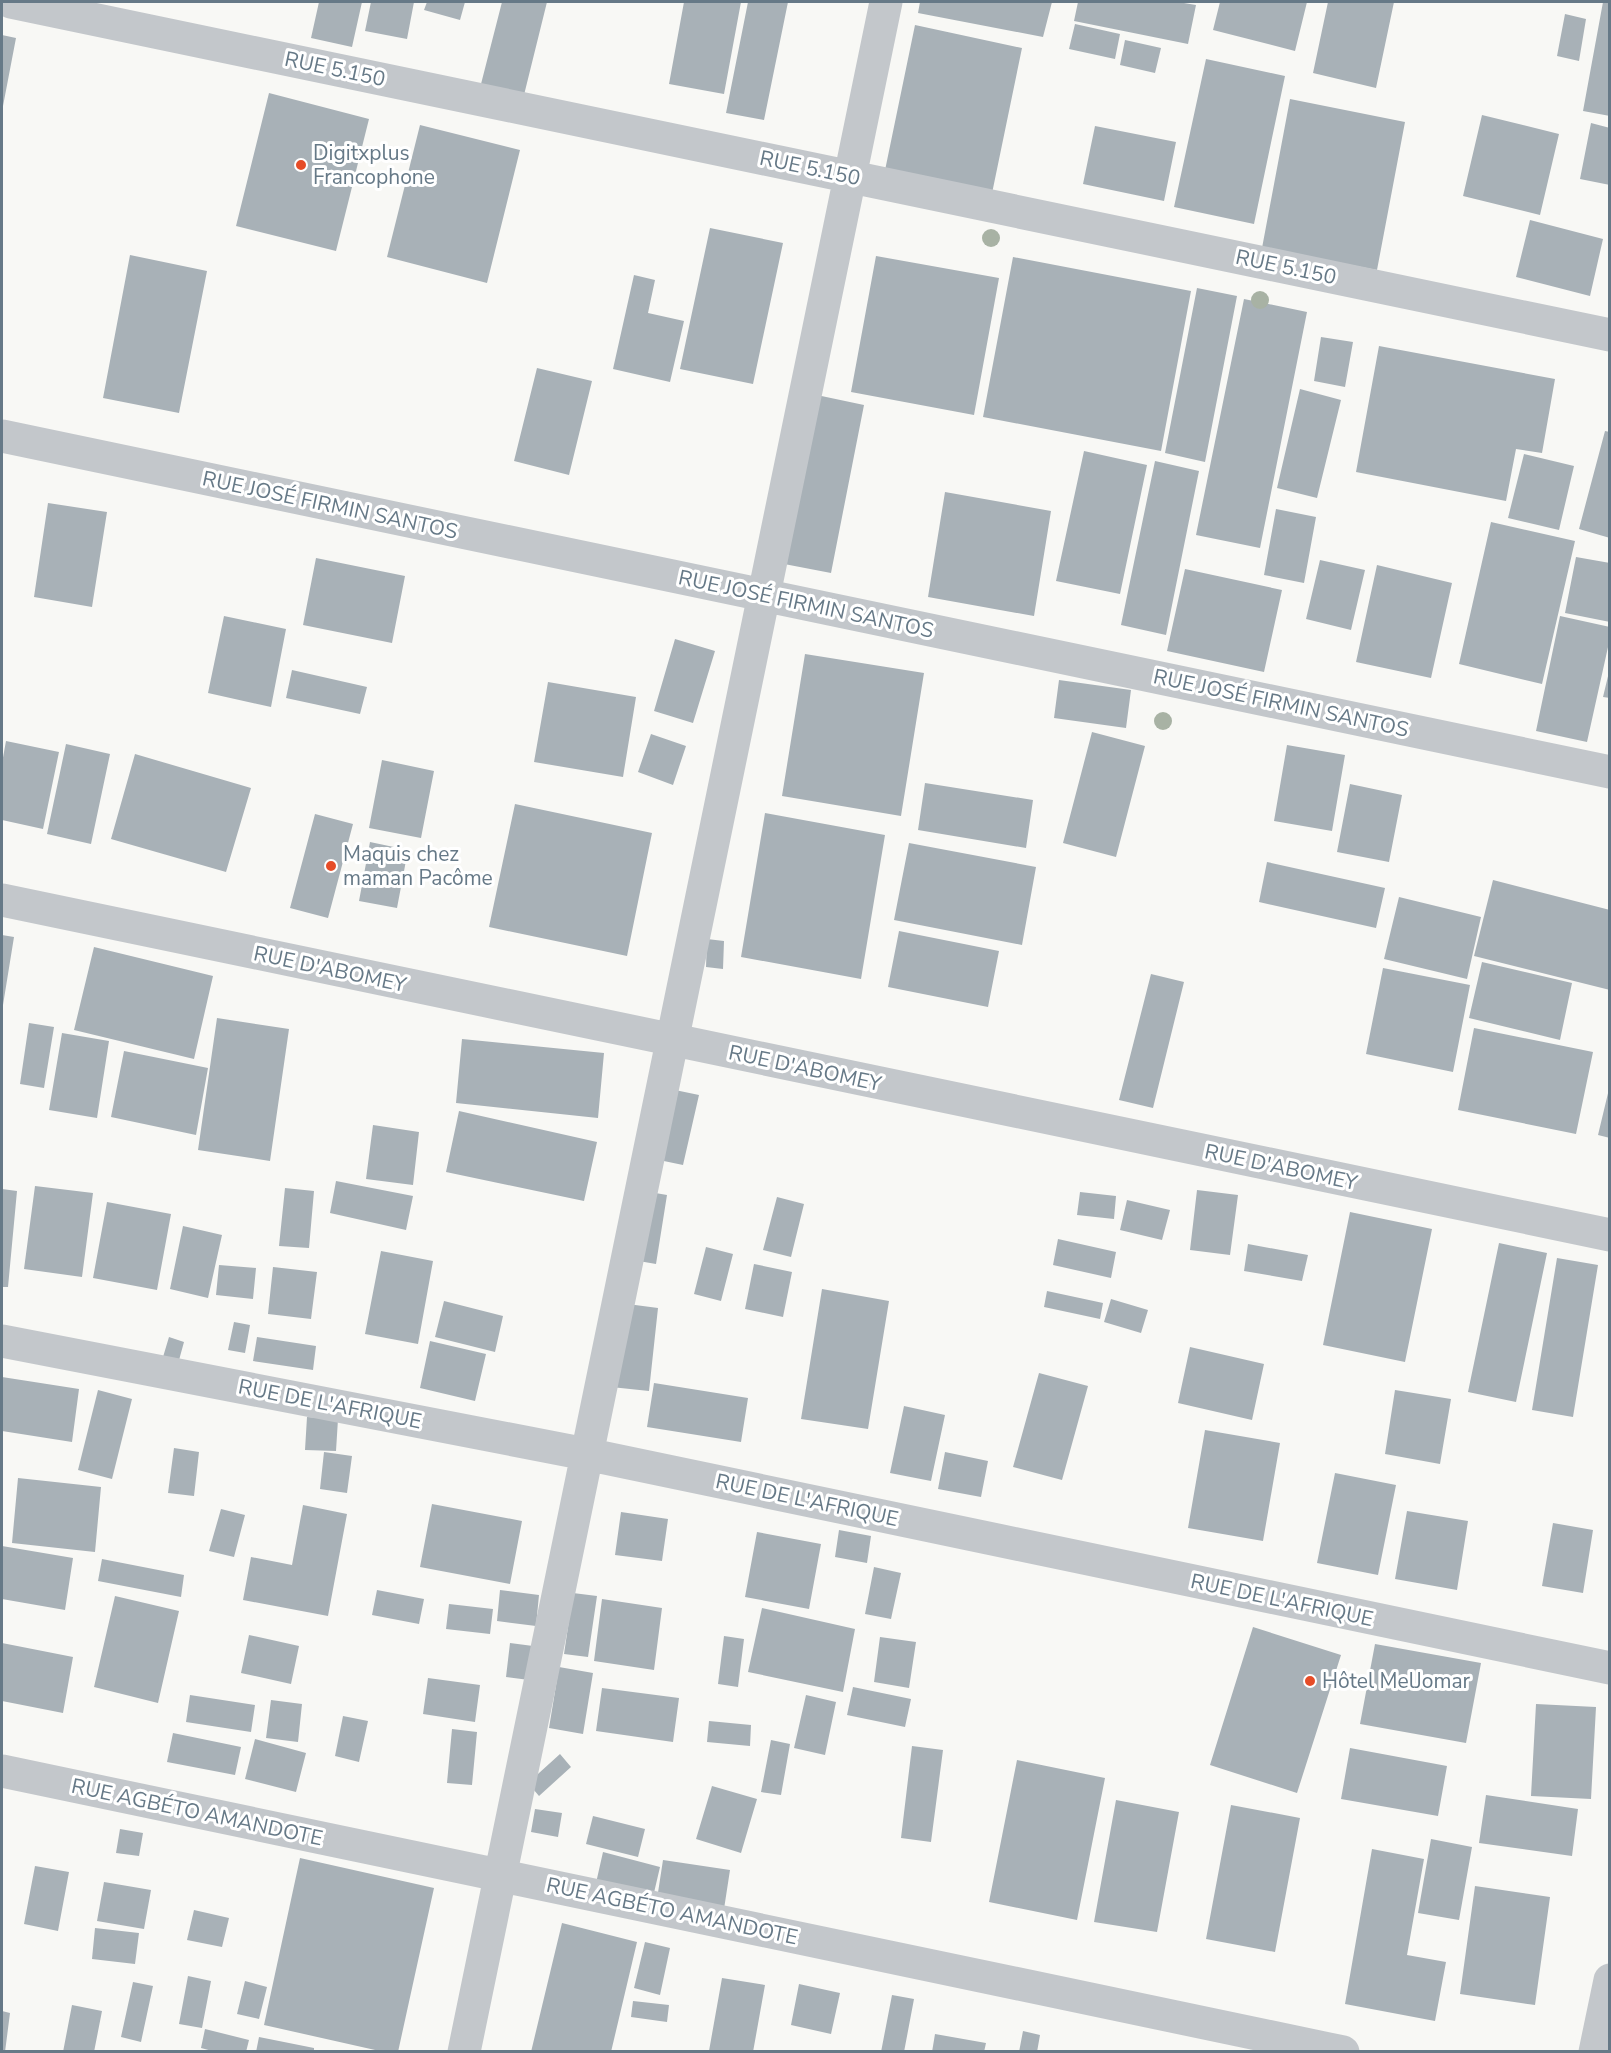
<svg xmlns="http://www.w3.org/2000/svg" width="1611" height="2053" viewBox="0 0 1611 2053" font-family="'Nunito Sans',sans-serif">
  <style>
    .building { fill: #a8b1b7 }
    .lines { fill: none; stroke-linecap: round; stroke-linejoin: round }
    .minor { stroke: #c3c7cb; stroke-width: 33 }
    .tertiary { stroke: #c3c7cb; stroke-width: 33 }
    .tree { fill: #a8b2a4 }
    .poi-dot { fill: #e64c27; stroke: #fff; stroke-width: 2 }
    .labels { text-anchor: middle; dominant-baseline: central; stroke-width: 6; stroke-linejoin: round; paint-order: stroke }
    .street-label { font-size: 21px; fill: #667987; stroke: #fff }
    .poi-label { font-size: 21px; fill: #667987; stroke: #fff; text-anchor: start }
  </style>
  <rect width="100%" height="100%" fill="#f8f8f5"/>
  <path class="building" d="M319 2H362L352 47 311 38Z
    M371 2H414L407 39 365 31Z
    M427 2H465L460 20 424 10Z
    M502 2H547L524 95 481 84Z
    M684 2H741L724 94 669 84Z
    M748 2H788L764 120 726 113Z
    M920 2H1052L1043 37 918 13Z
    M1078 2H1178L1196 5 1188 44 1074 21Z
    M1220 2H1307L1295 51 1213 30Z
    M1328 2H1394L1376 88 1313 73Z
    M1603 2H1610V116L1583 111Z
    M1565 14 1586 19 1579 61 1557 56Z
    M1075 24 1120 34 1115 59 1069 49Z
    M915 25 1022 48 990 203 883 180Z
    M2 35 16 38 3 106H2Z
    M1125 40 1161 48 1155 73 1120 65Z
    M1206 59 1285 76 1254 224 1174 207Z
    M269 93 369 119 336 251 236 226Z
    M1290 99 1405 122 1377 270 1262 248Z
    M1482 115 1559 134 1540 215 1463 196Z
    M1591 123 1610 128V185L1580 179Z
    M420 125 520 150 487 283 387 257Z
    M1095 126 1176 142 1164 201 1083 184Z
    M1530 220 1603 239 1590 296 1516 277Z
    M710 228 783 243 753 384 680 369Z
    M130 255 207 271 179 413 103 398Z
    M876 256 999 278 974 415 851 392Z
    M1013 257 1191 291 1161 451 983 417Z
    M634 275 655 280 648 313 684 321 670 382 613 369Z
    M1197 288 1237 296 1205 462 1165 453Z
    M1244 299 1307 312 1260 548 1196 535Z
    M1321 337 1353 342 1345 387 1314 381Z
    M1379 346 1555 379 1542 453 1516 449 1506 501 1356 472Z
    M537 368 592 381 569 475 514 461Z
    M1300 389 1341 400 1317 498 1277 488Z
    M812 394 864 405 831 573 779 563Z
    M1605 431 1610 432V538L1579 529Z
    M1084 451 1147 465 1120 594 1056 581Z
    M1524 454 1574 466 1559 530 1508 518Z
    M1155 461 1199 471 1166 635 1121 625Z
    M945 492 1051 511 1034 616 928 597Z
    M48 503 107 512 92 607 34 597Z
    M1276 509 1316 517 1304 583 1264 575Z
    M1491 522 1575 541 1542 684 1459 664Z
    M1576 557 1610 563V622L1565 613Z
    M316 558 405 576 392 643 303 625Z
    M1320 560 1365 570 1351 630 1306 619Z
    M1377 565 1452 583 1431 678 1356 662Z
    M1185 569 1282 590 1264 672 1167 651Z
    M224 616 286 629 271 707 208 693Z
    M1560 616 1610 627V638L1587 742 1536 731Z
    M675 639 715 651 693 723 654 711Z
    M805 654 924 673 901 816 782 796Z
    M292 670 367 687 360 714 286 698Z
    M1609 672H1610V698L1603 697Z
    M1059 680 1131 690 1126 728 1054 718Z
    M548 682 636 697 623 777 534 762Z
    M1092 732 1145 746 1116 857 1063 843Z
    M651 734 686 746 673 785 638 772Z
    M6 741 59 752 43 829 2 820V763Z
    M66 744 110 754 91 844 47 834Z
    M1287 745 1345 755 1332 831 1274 821Z
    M135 754 251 788 226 872 111 839Z
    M382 760 434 771 421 838 369 828Z
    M925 783 1033 800 1026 848 918 830Z
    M1350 784 1402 795 1389 862 1337 852Z
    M515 804 652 833 627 956 489 927Z
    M765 813 885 835 861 979 741 957Z
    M315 814 353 824 328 918 290 908Z
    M370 842 408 850 397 908 359 901Z
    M909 843 1036 867 1022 945 894 920Z
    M1267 862 1385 888 1376 928 1259 902Z
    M1493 880 1610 910V990L1474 956Z
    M1399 897 1481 917 1467 979 1384 959Z
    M899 931 999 951 988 1007 888 987Z
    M2 935 14 937 3 1005H2Z
    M707 939 724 941 723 969 706 967Z
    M94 947 213 976 194 1059 74 1030Z
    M1482 962 1572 983 1560 1040 1469 1018Z
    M1383 968 1470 985 1453 1072 1366 1054Z
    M1151 974 1184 982 1153 1108 1119 1100Z
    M217 1018 289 1029 270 1161 198 1150Z
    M29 1023 54 1027 44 1088 20 1084Z
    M1474 1028 1593 1052 1576 1134 1458 1110Z
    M62 1033 109 1041 97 1118 49 1110Z
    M462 1039 604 1053 598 1118 456 1103Z
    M124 1051 208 1068 196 1135 111 1117Z
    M1609 1089H1610V1138L1598 1135Z
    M675 1090 699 1095 683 1165 659 1160Z
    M459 1111 597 1142 584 1201 446 1172Z
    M373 1125 419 1132 413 1185 366 1179Z
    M336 1181 413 1196 406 1230 330 1213Z
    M35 1186 93 1193 82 1277 24 1269Z
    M285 1188 314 1191 309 1248 279 1246Z
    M2 1189 17 1191 8 1287H2Z
    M638 1190 667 1195 656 1264 627 1259Z
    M1197 1190 1238 1195 1230 1255 1190 1250Z
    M1080 1192 1116 1196 1114 1219 1077 1215Z
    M777 1197 804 1204 791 1257 763 1250Z
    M1127 1200 1170 1210 1162 1240 1120 1230Z
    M107 1202 171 1214 157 1290 93 1278Z
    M1350 1212 1432 1229 1405 1362 1323 1345Z
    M183 1226 222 1235 208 1298 170 1289Z
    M1058 1239 1116 1252 1111 1278 1053 1265Z
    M1499 1243 1547 1253 1516 1402 1468 1392Z
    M1248 1244 1308 1255 1302 1281 1244 1271Z
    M706 1247 733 1254 721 1301 694 1294Z
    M381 1251 433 1261 418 1344 365 1334Z
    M1557 1258 1598 1265 1573 1417 1532 1410Z
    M754 1264 792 1272 783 1317 745 1309Z
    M219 1265 256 1268 253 1299 216 1295Z
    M273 1267 317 1272 311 1319 268 1314Z
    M822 1289 889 1301 868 1429 801 1419Z
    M1047 1291 1103 1303 1100 1319 1044 1307Z
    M1111 1299 1148 1310 1141 1333 1104 1322Z
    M444 1301 503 1316 495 1352 435 1337Z
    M620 1303 658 1308 649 1391 611 1387Z
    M234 1322 250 1325 245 1353 228 1350Z
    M169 1337 184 1342 176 1371 160 1367Z
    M257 1337 316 1346 313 1370 253 1361Z
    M430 1341 486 1354 475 1401 420 1388Z
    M1190 1347 1264 1364 1252 1420 1178 1403Z
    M1039 1373 1088 1386 1062 1480 1013 1467Z
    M2 1377 79 1389 72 1442 2 1431Z
    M654 1383 748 1398 741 1442 647 1427Z
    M98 1390 132 1399 112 1479 78 1470Z
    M1395 1390 1451 1399 1440 1464 1385 1454Z
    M904 1406 945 1415 931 1481 890 1473Z
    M307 1417 338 1419 336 1451 305 1450Z
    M1205 1430 1280 1443 1263 1541 1188 1528Z
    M174 1448 199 1452 194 1496 168 1493Z
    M324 1452 352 1456 347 1493 320 1489Z
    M945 1452 988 1461 981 1497 938 1489Z
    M1335 1473 1396 1485 1378 1575 1317 1563Z
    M18 1478 101 1487 95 1552 12 1543Z
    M432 1504 522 1521 510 1584 420 1567Z
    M303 1505 347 1514 328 1616 243 1600 251 1557 292 1565Z
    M221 1509 245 1515 234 1557 209 1551Z
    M1407 1511 1468 1521 1457 1590 1395 1579Z
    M621 1512 668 1519 662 1561 615 1555Z
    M1553 1523 1593 1530 1583 1593 1542 1586Z
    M839 1530 871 1536 867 1563 835 1557Z
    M757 1532 821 1544 809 1609 745 1597Z
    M2 1546 73 1558 65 1610 2 1599Z
    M102 1559 184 1575 181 1597 98 1581Z
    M874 1567 901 1573 891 1619 865 1614Z
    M377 1590 424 1599 419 1624 372 1615Z
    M500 1590 539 1595 536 1626 497 1621Z
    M573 1593 597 1596 588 1657 564 1654Z
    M115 1596 179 1611 158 1703 94 1687Z
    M602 1599 662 1608 654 1670 594 1661Z
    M449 1604 493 1609 490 1634 446 1629Z
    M762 1608 855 1629 843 1692 748 1672Z
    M1253 1627 1341 1655 1297 1793 1210 1765Z
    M249 1635 299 1646 291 1684 241 1673Z
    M724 1636 744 1639 738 1687 718 1684Z
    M880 1637 916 1642 909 1688 874 1682Z
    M2 1643 73 1657 63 1713 2 1701Z
    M510 1643 533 1646 529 1680 506 1677Z
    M1375 1644 1481 1663 1466 1743 1360 1724Z
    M559 1667 593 1673 583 1734 549 1728Z
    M428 1678 480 1685 475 1722 423 1714Z
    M853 1687 911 1699 905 1727 847 1715Z
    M602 1688 679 1698 673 1742 596 1731Z
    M190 1695 255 1705 251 1732 186 1722Z
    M806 1695 836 1702 825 1755 794 1748Z
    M271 1700 302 1704 298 1742 266 1738Z
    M1536 1704 1596 1707 1591 1799 1531 1796Z
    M343 1716 368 1721 359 1762 335 1756Z
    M709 1721 751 1725 750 1746 707 1742Z
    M452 1729 477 1732 472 1785 447 1783Z
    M173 1733 241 1747 235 1775 167 1762Z
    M255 1739 306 1753 296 1792 245 1779Z
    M771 1740 790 1744 781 1795 761 1792Z
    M912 1746 943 1750 931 1842 901 1838Z
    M1350 1748 1447 1766 1438 1816 1341 1799Z
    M560 1754 571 1767 539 1796 528 1783Z
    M1017 1760 1105 1778 1077 1920 989 1902Z
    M712 1786 757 1799 741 1853 696 1839Z
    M1486 1795 1578 1809 1572 1856 1479 1843Z
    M1116 1800 1179 1812 1157 1932 1094 1922Z
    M1231 1805 1300 1818 1275 1952 1206 1939Z
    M535 1809 562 1813 558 1837 531 1832Z
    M593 1816 645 1829 638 1857 586 1844Z
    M120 1829 143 1833 139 1856 116 1853Z
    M1431 1839 1472 1847 1459 1920 1418 1913Z
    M1372 1849 1424 1859 1407 1955 1446 1962 1435 2021 1345 2004Z
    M603 1852 660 1867 653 1897 596 1883Z
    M300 1858 434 1888 398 2052H384L264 2025Z
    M663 1860 730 1870 724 1909 657 1899Z
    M35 1866 69 1872 58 1931 24 1924Z
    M104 1882 151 1890 144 1929 97 1921Z
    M1475 1886 1550 1897 1535 2005 1460 1994Z
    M194 1910 229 1918 222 1947 187 1940Z
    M562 1923 637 1942 611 2052H531Z
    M95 1928 139 1933 135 1964 92 1959Z
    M645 1942 670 1948 660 1995 634 1988Z
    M188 1976 211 1981 202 2028 179 2024Z
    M722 1978 765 1985 753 2052 709 2051Z
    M245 1981 267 1987 259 2019 237 2014Z
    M133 1982 153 1986 141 2042 121 2037Z
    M799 1984 840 1993 831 2034 791 2025Z
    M892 1995 914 1999 904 2052H881Z
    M633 2001 669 2005 667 2022 631 2017Z
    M72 2005 102 2011 94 2052H63Z
    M2 2011 10 2013 5 2052H2Z
    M205 2029 249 2040 246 2052H216L201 2048Z
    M1023 2031 1040 2035 1037 2052H1019Z
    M935 2034 986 2043 984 2052H932Z
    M259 2037 314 2048V2052H256Z"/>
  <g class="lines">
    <path class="minor" d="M11 2 1610 335
      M2 436 1610 772
      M2 900 1610 1235
      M2 1341 586 1454 1610 1668
      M2 1771 1343 2052
      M464 2052 886 2"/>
    <path class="tertiary" d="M1595 2052 1610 1980"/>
  </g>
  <g class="tree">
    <circle cx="991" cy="238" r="9"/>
    <circle cx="1260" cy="300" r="9"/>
    <circle cx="1163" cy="721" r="9"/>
  </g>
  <g class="poi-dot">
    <circle cx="301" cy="165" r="6"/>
    <circle cx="331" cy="866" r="6"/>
    <circle cx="1310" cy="1681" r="6"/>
  </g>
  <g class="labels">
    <g class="street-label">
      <text transform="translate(335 69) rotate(12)">RUE 5.150</text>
      <text transform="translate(810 168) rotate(12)">RUE 5.150</text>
      <text transform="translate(1286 267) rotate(12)">RUE 5.150</text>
      <text transform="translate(330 505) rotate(12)">RUE JOSÉ FIRMIN SANTOS</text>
      <text transform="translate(806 604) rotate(12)">RUE JOSÉ FIRMIN SANTOS</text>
      <text transform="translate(1281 703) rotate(12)">RUE JOSÉ FIRMIN SANTOS</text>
      <text transform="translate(330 969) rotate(12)">RUE D'ABOMEY</text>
      <text transform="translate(805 1068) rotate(12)">RUE D'ABOMEY</text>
      <text transform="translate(1281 1167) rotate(12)">RUE D'ABOMEY</text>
      <text transform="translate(330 1404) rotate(11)">RUE DE L'AFRIQUE</text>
      <text transform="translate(807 1500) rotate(12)">RUE DE L'AFRIQUE</text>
      <text transform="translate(1282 1600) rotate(12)">RUE DE L'AFRIQUE</text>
      <text transform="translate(197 1812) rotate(12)">RUE AGBÉTO AMANDOTE</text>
      <text transform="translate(672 1911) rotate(12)">RUE AGBÉTO AMANDOTE</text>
    </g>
    <g class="poi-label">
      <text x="313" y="153">Digitxplus<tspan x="313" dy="24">Francophone</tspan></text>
      <text x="343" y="854">Maquis chez<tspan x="343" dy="24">maman Pacôme</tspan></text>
      <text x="1322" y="1681">Hôtel MelJomar</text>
    </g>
  </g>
  <rect width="1611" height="2053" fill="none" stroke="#667987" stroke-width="6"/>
</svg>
